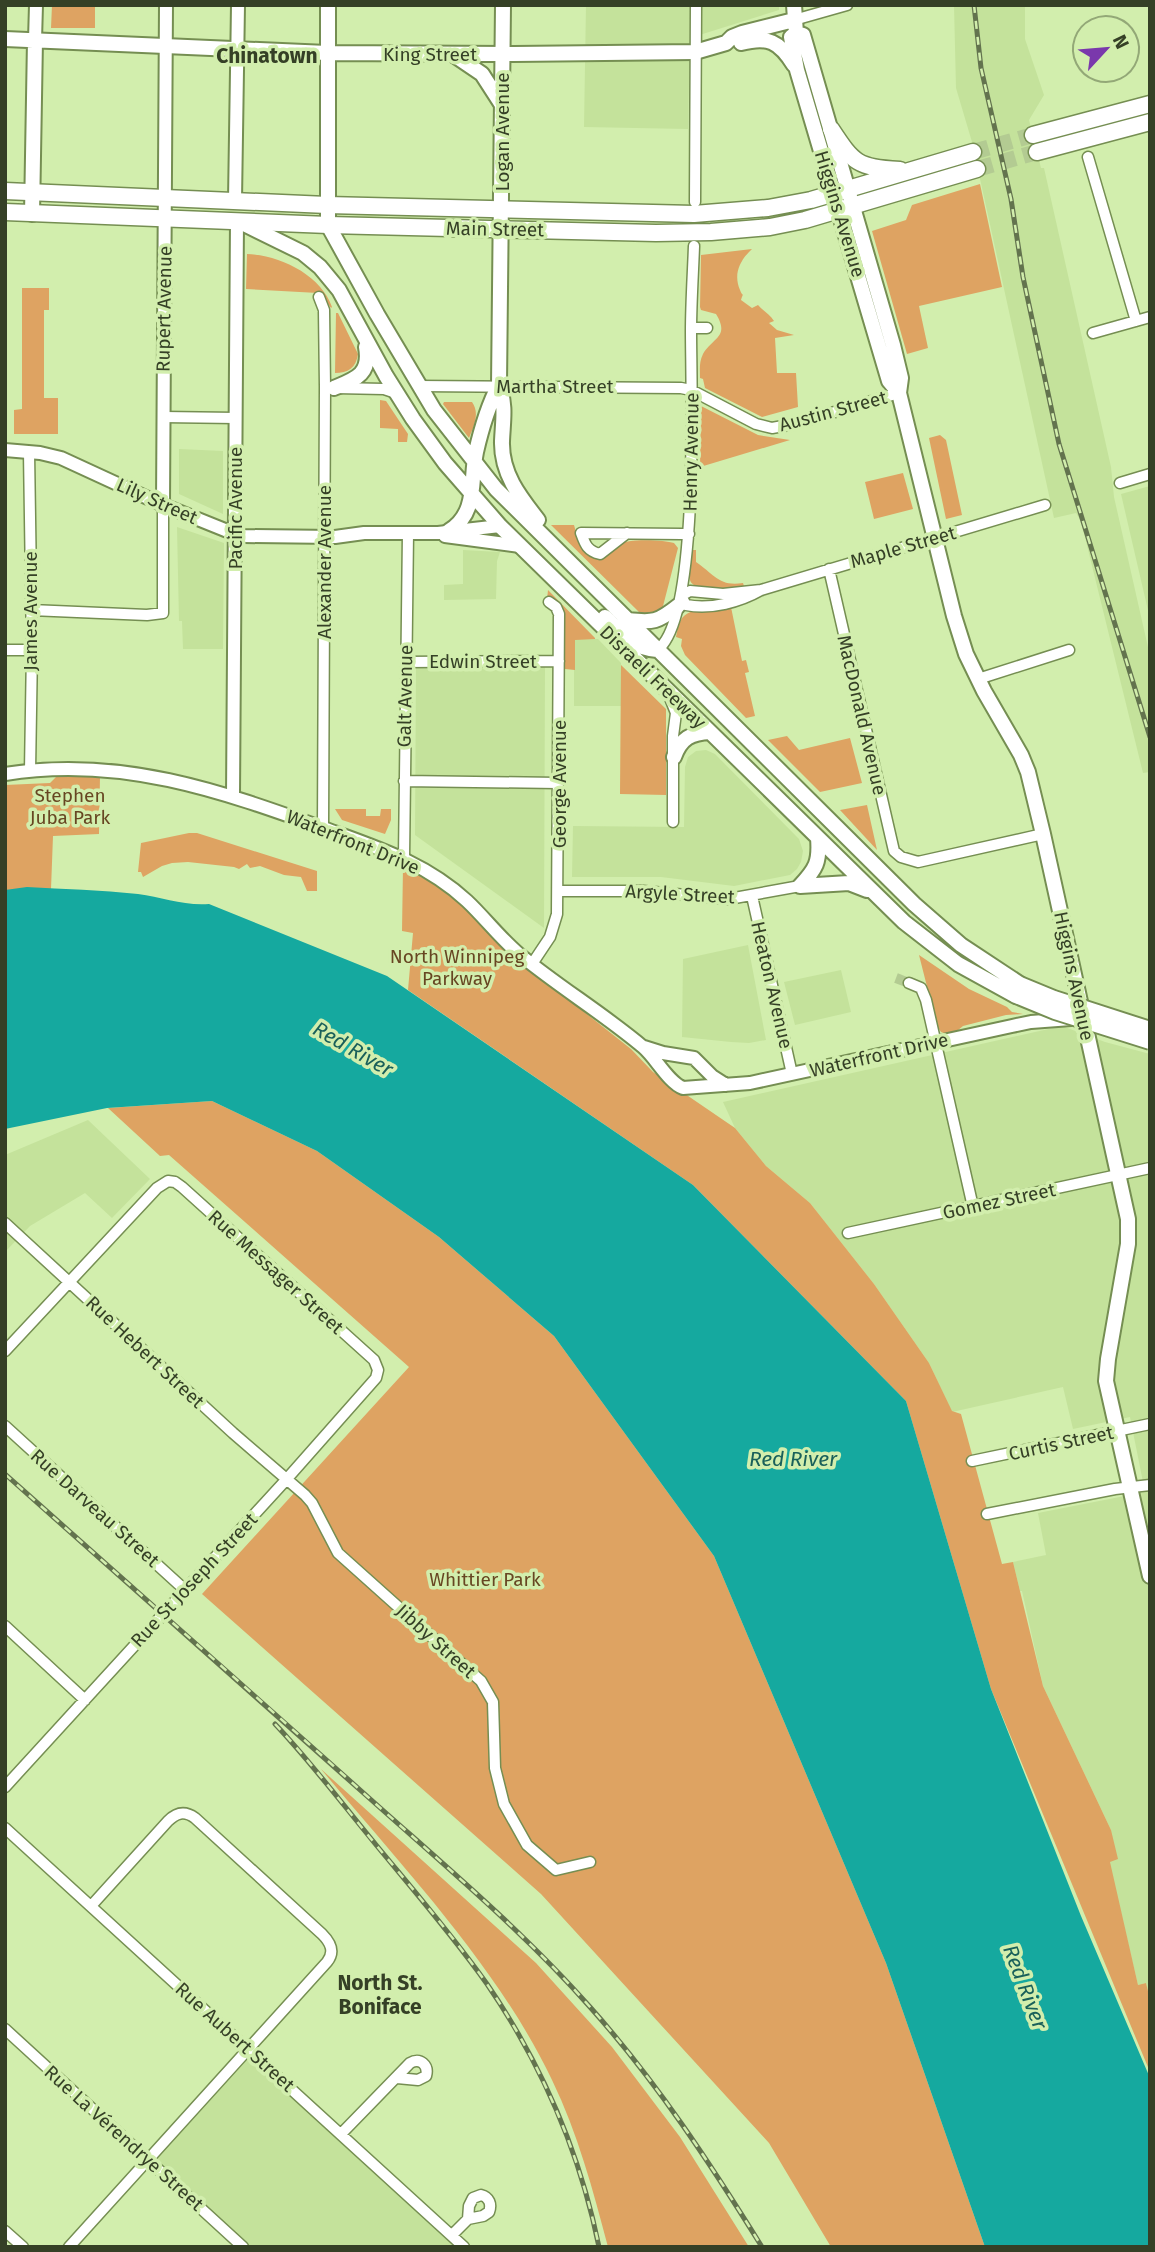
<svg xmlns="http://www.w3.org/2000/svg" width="1155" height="2252" viewBox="0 0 1155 2252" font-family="'Fira Sans',sans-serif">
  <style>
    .built { fill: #c4e29b }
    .green { fill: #dea362 }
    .water { fill: #15a99f }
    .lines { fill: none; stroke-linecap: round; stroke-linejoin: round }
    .minor-tunnel { stroke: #b3cb92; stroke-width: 10; stroke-dasharray: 10 5; stroke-linecap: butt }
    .primary-tunnel { stroke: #b3cb92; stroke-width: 16; stroke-dasharray: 16 8; stroke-linecap: butt }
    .minor-casing { stroke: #758e52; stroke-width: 13 }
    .tertiary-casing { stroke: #758e52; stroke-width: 16 }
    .secondary-casing { stroke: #758e52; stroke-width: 18 }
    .primary-casing { stroke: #758e52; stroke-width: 19 }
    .minor { stroke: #fff; stroke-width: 10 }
    .tertiary { stroke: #fff; stroke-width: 12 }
    .secondary { stroke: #fff; stroke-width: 14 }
    .primary { stroke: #fff; stroke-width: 16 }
    .rail-casing { stroke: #63734e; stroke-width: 5 }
    .rail { stroke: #d2eead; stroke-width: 2.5; stroke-dasharray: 8; stroke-linecap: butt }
    .secondary-bridge-casing { stroke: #758e52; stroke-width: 18; stroke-linecap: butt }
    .secondary-bridge { stroke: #fff; stroke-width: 14 }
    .labels { text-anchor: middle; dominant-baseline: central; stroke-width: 7; stroke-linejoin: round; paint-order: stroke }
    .street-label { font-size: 19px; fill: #354026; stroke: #d2eead }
    .park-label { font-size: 19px; fill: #674622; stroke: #d2eead }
    .neighbourhood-label { font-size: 21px; font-weight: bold; fill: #354026; stroke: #d2eead }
    .water-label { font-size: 21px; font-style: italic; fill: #19605a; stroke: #d2eead }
  </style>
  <rect width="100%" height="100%" fill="#d2eead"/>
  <path class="built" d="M586 5H779V10L690 38 688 129 584 127Z
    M954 5H1025V39L1044 95 1029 120 1041 168H1044L1111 467 1114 497 1150 656V772L1143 773 1081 521 1076 513 1054 518 972 142 956 88Z
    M179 449 223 451V514L179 494Z
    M1150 486V619L1121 494Z
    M177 527 224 543 223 649H183L182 621H179Z
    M463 550 500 552 497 561 496 599 444 600V585L463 584Z
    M574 638 598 639 621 663V706H574Z
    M545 667 544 928 415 835 416 668Z
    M706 750 715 754 799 839 803 851 801 862 797 869 790 875 734 886 661 877H572L573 826 684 827 685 767 688 757 696 751Z
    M748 945 766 1040 749 1043 731 1042 682 1037 683 959Z
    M841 970 851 1012 795 1025 784 982Z
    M1062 1026 1105 1042 1150 1054V1999L1146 1983 1138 1985 1109 1862 1111 1830 1043 1686 1022 1591H1020L1013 1562 1046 1555 1038 1513 1145 1492 1130 1417 1073 1429 1063 1387 952 1412 929 1363 874 1284 810 1203 766 1166 735 1128 723 1102Z
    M88 1120 150 1179 112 1218 85 1193 30 1226 5 1252V1155Z
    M248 2049 458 2247H243L148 2160Z"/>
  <path class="green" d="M52 5H95V28H51Z
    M980 184 1002 287 919 306 928 348 907 354 872 231 906 220 912 205Z
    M752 249C740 260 733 274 740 290 743 298 744 291 741 300L752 308 758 305C763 311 770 314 774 321L769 323 777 330 794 335 775 338 777 373H796L798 407 762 417 705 388 703 379 700 378C700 369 699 362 703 354 713 337 730 337 716 314L701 310 700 307 701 255Z
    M247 254C280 255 321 275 332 307L331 308 322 295 318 293 246 289Z
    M22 288H49V310H44V398H58V434H14V410L22 409Z
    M336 313H338L358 354C356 368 348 373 335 373Z
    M380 400 386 401 408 434 407 442H398V429L380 428Z
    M444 402H472C480 413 474 426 469 438L443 404Z
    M701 406 758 435 790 440 700 467Z
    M940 435 946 440 962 515 946 519 929 438Z
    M903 473 913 509 874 519 865 482Z
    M551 525H574C578 539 580 553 595 558 606 559 610 551 618 545 627 538 664 540 674 543L678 548 662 610 645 616 640 613Z
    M693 550H696V562C714 574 719 587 743 583L744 586C734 591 693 593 690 580 688 572 691 558 693 550Z
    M548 590 595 638V639L575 640V670L565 669V616L560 605 547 600Z
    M731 607 742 661 746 660 749 672 745 673 755 716 746 718 685 655 681 646 682 639 676 637C677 632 678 625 681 620 688 606 718 608 731 607Z
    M621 665 666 709V795L620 794Z
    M787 736 799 750 850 738 862 783 820 792 768 740Z
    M100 776 99 834 53 836 51 889 5 890V785L50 783 56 777Z
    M867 805 877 850 840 810Z
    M335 809H366V816H380L381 809H391V820L385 834 342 820Z
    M189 833H197L317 871V891H307L301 877 284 875 260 866 250 868 247 864 239 869 234 867 188 862 172 863 162 866 143 877 141 872H138L141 843Z
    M403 867 447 891 506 950 631 1049 653 1072 735 1128 766 1166 810 1203 874 1284 929 1363 952 1411 961 1414 1002 1564 1013 1562 1043 1686 1111 1830 1118 1859 1110 1862 1138 1985 1146 1983 1150 1999V2072L991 1689 906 1401 693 1185 408 990 413 933 402 931Z
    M919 955 969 989 1007 1007 1012 1012 1023 1014 1006 1015 963 1026 957 1031 946 1034 941 1032 937 1026Z
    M212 1101 317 1151 439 1237 554 1336 714 1556 886 1963 985 2247H831L769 2143 541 1894 202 1594 409 1367 169 1155 160 1156 108 1108Z
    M321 1769 536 1963 612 2047 680 2137 749 2247H608C593 2190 578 2134 552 2080 497 1965 402 1867 321 1769Z"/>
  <path class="water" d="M27 887C64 889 101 890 138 894 162 897 184 906 209 904L387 976 693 1185 906 1401 991 1689 1081 1916 1150 2078V2247H985L886 1963 714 1556 554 1336 439 1237 317 1151 212 1101 107 1108 5 1129V890Z"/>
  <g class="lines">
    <path class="minor-tunnel" d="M896 978 909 983"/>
    <path class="primary-tunnel" d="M973 152 1033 135
      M977 169 1037 152"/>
    <g class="minor-casing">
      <path id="minor" d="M794 20 847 5
        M1088 157 1136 321
        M695 202 696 5
        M319 297 324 310 325 387 323 828
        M691 328H707
        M1093 333 1150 317
        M419 386 681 388 691 390 756 424 772 428 794 424 899 393
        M336 388 384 389 396 393
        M163 417 236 418
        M29 452 32 650 30 771
        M1120 483 1150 474
        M627 533 600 554C587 551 585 544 581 533L682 534H689
        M829 569 894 851 901 857 918 862 1043 834
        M761 590C740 602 711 610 686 605L681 596 690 591 723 594 761 590 1045 505
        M31 610 147 615 163 613V505
        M5 650H32
        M657 650C700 621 691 387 691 331 691 303 693 274 694 246
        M406 662 559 661
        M978 679 1069 650
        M668 693 676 713 673 736V822
        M404 781 558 783
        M404 858 408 533
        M558 891H643L729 899 800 886
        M752 896 792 1074
        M532 964 550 937 557 914 559 614 556 607 549 602
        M909 983 921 988 926 1000 973 1207
        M5 1223 233 1433 305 1495 312 1503 338 1553 481 1681 493 1702 495 1768 504 1804 527 1845 556 1870 590 1862
        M848 1233 1150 1168
        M5 1351 157 1188 168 1181 175 1182 182 1187 374 1360 378 1370 376 1378 285 1481 5 1787
        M5 1426 185 1590
        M972 1461 1150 1424
        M987 1514 1115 1489 1150 1485
        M5 1626 85 1700
        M5 1828 464 2247
        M5 2029 243 2247
        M341 2134 410 2063C420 2057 429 2065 426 2076L418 2080 397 2078
        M5 2231 23 2247
        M452 2235 468 2219 483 2216 489 2212C492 2204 489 2197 481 2195L473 2198 469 2206 468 2219
        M69 2247 327 1962C335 1952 331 1943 322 1934L195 1818C184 1810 176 1813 168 1821L91 1906"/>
    </g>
    <g class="tertiary-casing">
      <path id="tertiary" d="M35 40 36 5
        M235 200 238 5
        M5 450 40 453 61 458 163 505 225 530 244 536 335 537 364 533H438L500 526
        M163 505 166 5
        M445 536 520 546
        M5 774C119 755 221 791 326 829 378 848 426 863 467 901 485 918 500 938 519 954 559 987 604 1014 643 1047 656 1058 668 1082 683 1088L750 1083 1012 1026 1031 1022 1071 1019
        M233 796 237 221
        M644 1047 663 1053 694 1058 712 1076 726 1085"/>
    </g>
    <g class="secondary-casing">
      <path id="secondary" d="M328 5V225L377 314 434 410 496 489 914 904 961 945 1020 984
        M503 5 499 385C506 407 503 419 502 441 501 473 519 496 538 520
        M794 5 796 33 791 37 797 70 889 381 899 393
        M796 33 803 35 893 345 901 378 899 393 954 616 966 654 984 691 1021 755 1028 772 1043 834 1128 1219V1244L1108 1359 1106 1381 1150 1576
        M5 39 327 53 514 54 695 52 726 43 732 37 742 33 794 20
        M741 43C768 36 779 41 794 65
        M454 55 482 74 502 105
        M32 214 35 40
        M238 221 303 253 320 267 339 290 386 376 413 419 445 463 500 526 904 922 958 964 1016 996
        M334 388C356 379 371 374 366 347
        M449 531C478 513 470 481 476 452 481 430 488 406 499 385
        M605 617C623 634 632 648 657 650
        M628 620C653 623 658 622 678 606
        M674 757C681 738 691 733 710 732
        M800 886 849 883 867 890
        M800 886C816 869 820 862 818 838"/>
    </g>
    <g class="primary-casing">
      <path id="primary" d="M831 129C854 164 857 167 900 170
        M1033 135 1150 104
        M1037 152 1150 122
        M5 191 327 205 694 214 768 208 811 200 973 152
        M5 212 328 225 656 233 711 232 770 227 805 220 977 169"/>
    </g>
    <use href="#minor" class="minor"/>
    <use href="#tertiary" class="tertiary"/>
    <use href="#secondary" class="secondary"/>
    <use href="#primary" class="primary"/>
    <g class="rail-casing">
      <path id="rail" d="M974 5 981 68 1011 199 1023 277 1059 444 1150 737
        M5 1474C126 1582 248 1689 368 1797 444 1865 523 1931 590 2007 656 2081 710 2163 762 2247
        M275 1724C311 1762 344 1806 377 1846 415 1892 453 1936 487 1984 541 2063 580 2153 599 2247"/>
    </g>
    <use href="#rail" class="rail"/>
    <g class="secondary-bridge-casing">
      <path id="secondary-bridge" d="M1020 984 1054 998 1150 1029
        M1016 996 1055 1012 1150 1042"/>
    </g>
    <use href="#secondary-bridge" class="secondary-bridge"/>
  </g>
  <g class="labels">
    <g class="street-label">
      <text x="430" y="54">King Street</text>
      <text transform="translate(502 132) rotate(-90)">Logan Avenue</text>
      <text transform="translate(840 214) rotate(73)">Higgins Avenue</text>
      <text transform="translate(495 229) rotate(1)">Main Street</text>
      <text transform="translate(164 309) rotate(-89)">Rupert Avenue</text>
      <text x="555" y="386">Martha Street</text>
      <text transform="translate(833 411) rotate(-15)">Austin Street</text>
      <text transform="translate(691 452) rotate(-89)">Henry Avenue</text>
      <text transform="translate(157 501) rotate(24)">Lily Street</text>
      <text transform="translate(235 508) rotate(-90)">Pacific Avenue</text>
      <text transform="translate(903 547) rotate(-16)">Maple Street</text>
      <text transform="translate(324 562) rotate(-90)">Alexander Avenue</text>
      <text transform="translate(30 611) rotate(-90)">James Avenue</text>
      <text x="483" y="661">Edwin Street</text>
      <text transform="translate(653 677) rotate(44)">Disraeli Freeway</text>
      <text transform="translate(405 696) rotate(-89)">Galt Avenue</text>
      <text transform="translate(862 715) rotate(77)">MacDonald Avenue</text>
      <text transform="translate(559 784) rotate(-90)">George Avenue</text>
      <text transform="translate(353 842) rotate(22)">Waterfront Drive</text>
      <text transform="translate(680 894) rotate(3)">Argyle Street</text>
      <text transform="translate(1074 976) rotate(78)">Higgins Avenue</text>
      <text transform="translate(772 985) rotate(77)">Heaton Avenue</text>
      <text transform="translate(879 1055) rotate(-13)">Waterfront Drive</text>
      <text transform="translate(999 1201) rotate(-12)">Gomez Street</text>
      <text transform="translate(276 1272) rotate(42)">Rue Messager Street</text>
      <text transform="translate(145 1352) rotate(43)">Rue Hebert Street</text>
      <text transform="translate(1061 1443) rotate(-12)">Curtis Street</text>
      <text transform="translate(95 1508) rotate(42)">Rue Darveau Street</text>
      <text transform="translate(194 1580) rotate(-47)">Rue St Joseph Street</text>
      <text transform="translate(436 1641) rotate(42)">Jibby Street</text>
      <text transform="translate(235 2037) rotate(42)">Rue Aubert Street</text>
      <text transform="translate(124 2138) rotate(42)">Rue La Vérendrye Street</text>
    </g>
    <g class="park-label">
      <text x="70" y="795">Stephen<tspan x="70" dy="22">Juba Park</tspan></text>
      <text x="457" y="956">North Winnipeg<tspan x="457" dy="22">Parkway</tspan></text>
      <text x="485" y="1579">Whittier Park</text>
    </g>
    <g class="neighbourhood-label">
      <text x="267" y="56">Chinatown</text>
      <text x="380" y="1983">North St.<tspan x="380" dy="24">Boniface</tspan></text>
    </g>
    <g class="water-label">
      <text transform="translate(353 1049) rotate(30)">Red River</text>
      <text x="793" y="1459">Red River</text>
      <text transform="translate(1025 1987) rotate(69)">Red River</text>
    </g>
  </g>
  <rect width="1155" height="2252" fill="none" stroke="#354026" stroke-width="14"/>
  <g transform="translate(1106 49) rotate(64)"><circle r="33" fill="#d2eead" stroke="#93a877" stroke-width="2"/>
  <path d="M0-5L12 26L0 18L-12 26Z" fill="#7a38ac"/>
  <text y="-10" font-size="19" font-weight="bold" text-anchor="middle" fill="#354026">N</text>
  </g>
</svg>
